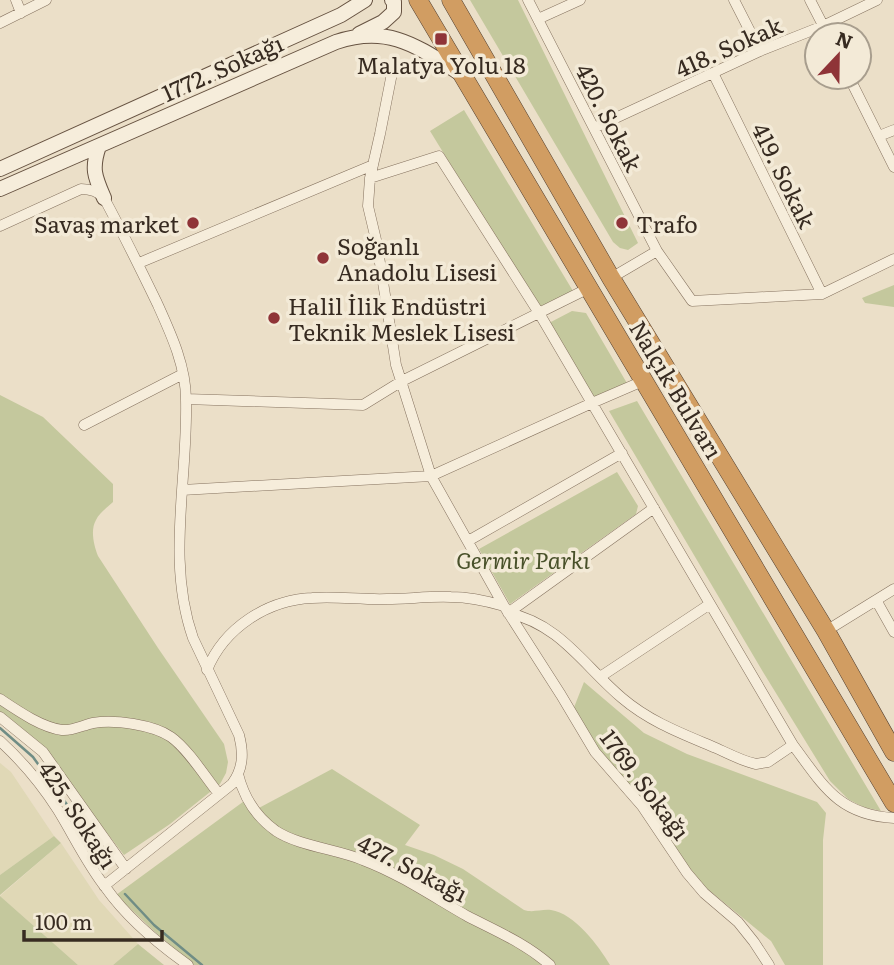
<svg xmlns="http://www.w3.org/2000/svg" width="894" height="965" viewBox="0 0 894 965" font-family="Literata,serif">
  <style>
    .farmland { fill: #e0d8b6 }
    .green { fill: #c4c89d }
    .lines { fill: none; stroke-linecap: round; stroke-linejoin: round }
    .stream { stroke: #708d85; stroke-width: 2.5 }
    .street-casing { stroke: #85725f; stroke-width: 11 }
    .secondary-casing { stroke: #675342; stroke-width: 16 }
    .highway-casing { stroke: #544132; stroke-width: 19 }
    .street { stroke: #f6eddb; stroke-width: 10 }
    .secondary { stroke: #f6eddb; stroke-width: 14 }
    .highway { stroke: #d19d62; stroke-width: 18 }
    .poi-dot { fill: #8f3438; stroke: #f3ead7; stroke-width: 2.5 }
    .labels { text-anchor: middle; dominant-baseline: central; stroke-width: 7; stroke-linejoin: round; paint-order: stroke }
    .street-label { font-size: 23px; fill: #372b21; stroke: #f3ead7 }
    .poi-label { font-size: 23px; fill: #372b21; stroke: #f3ead7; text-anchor: start }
    .park-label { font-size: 23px; font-style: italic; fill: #49512a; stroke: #f3ead7 }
  </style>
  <rect width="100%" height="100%" fill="#ebdfc8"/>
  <path class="farmland" d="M0 763 11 772 54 836 0 875Z
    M61 843 99 900 138 944 113 965H78L0 896Z"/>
  <path class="green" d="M470 0H518L638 243 628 250 620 248 613 242Z
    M464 110 573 291 541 307 476 206 430 131Z
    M894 285V307L865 303 862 298Z
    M572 311 586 313 628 385 594 398 549 323Z
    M0 395 43 417 113 484V502C108 507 99 513 96 520 90 530 94 546 98 556L158 648 224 744 228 762 226 773 220 784 170 824 124 855 47 756 0 714Z
    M637 401 881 811 863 807 848 799 830 781 763 672 609 411Z
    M617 472 638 506 636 514 510 604 479 549Z
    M584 682 644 733 687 754 817 802 826 813 823 840V965H785L771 941 699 882 652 812 609 766 573 710Z
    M332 769 420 825 405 845 434 855 463 869 524 910C533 913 541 909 551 910 574 913 599 946 610 965H194L155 932 116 895 251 796 257 809Z
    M54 836 61 843 0 895V875Z
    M0 896 78 965H0Z
    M138 944 164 965H113Z"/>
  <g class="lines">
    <path class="stream" d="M0 728 33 757 68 806 107 866
      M125 894 154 925 202 965"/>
    <g class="street-casing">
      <path id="street" d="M16 0 21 13
        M528 0 657 251 692 301 822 294 894 259
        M734 0 760 51
        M810 0 828 35
        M538 19 580 0
        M0 23 46 0
        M394 63 380 134 370 178 368 206 377 244 396 365 431 476 504 606 561 695 595 752 642 806 687 873 704 893 738 922 754 942 769 965
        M713 73 822 294
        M849 77 894 167
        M594 128 760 51 823 26 877 0
        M879 136 894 130
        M370 178 439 156 539 313 793 745C823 785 838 815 894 818
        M0 226 81 189C91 189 98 191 104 198 123 233 140 268 157 303 171 334 186 366 186 400 188 480 166 561 193 638L239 735C244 754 243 769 232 784L104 886
        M139 263 373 165
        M611 278 657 251
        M186 399 363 405 402 381 589 288
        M84 425 183 374
        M182 490 431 476 592 403 643 381
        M468 541 622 453
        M876 600 894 632
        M508 613C560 624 584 666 622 698 650 722 683 734 716 748 729 754 742 761 756 764L768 762 793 745
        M508 613 654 508
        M826 631 894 589
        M207 670C224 628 267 600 312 598 336 596 362 600 387 599 408 599 430 596 451 597 469 597 487 601 504 606
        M600 677 710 604
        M0 699C18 711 41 727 62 730 73 731 83 725 93 723 114 719 154 725 171 737 188 749 206 778 219 794
        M0 717 43 752 126 869
        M0 741C22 761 42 785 58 810 74 836 87 864 106 888 128 919 157 943 188 965
        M238 774C244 798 256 817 276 831 299 846 336 849 363 860 400 874 432 896 467 916 496 931 525 943 550 965"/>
    </g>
    <g class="secondary-casing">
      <path id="secondary" d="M359 34 383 22 394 12V2L392 0
        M99 146C91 169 95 177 104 198
        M0 169 341 15 365 0
        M0 189 336 42C389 24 418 47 461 74"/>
    </g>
    <g class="highway-casing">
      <path id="highway" d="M418 0 894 803
        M451 0 611 278 826 631 894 752"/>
    </g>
    <use href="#street" class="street"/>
    <use href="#secondary" class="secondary"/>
    <use href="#highway" class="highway"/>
  </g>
  <g class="poi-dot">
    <rect x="434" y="32" width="14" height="14" rx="3.5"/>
    <circle cx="193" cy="223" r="7"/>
    <circle cx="622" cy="223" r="7"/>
    <circle cx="323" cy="258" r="7"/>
    <circle cx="274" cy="318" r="7"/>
  </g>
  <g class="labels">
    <g class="street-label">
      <text transform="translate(728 46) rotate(-24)">418. Sokak</text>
      <text transform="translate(222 67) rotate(-24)">1772. Sokağı</text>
      <text transform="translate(610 117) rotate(63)">420. Sokak</text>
      <text transform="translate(785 175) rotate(64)">419. Sokak</text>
      <text transform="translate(677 389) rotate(59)">Nalçık Bulvarı</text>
      <text transform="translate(646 784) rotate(53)">1769. Sokağı</text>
      <text transform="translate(79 814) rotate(57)">425. Sokağı</text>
      <text transform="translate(413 867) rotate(27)">427. Sokağı</text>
    </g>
    <g class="poi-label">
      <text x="441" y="64" text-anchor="middle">Malatya Yolu 18</text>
      <text x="179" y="223" text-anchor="end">Savaş market</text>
      <text x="636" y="223">Trafo</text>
      <text x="337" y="245">Soğanlı<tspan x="337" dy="26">Anadolu Lisesi</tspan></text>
      <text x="288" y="305">Halil İlik Endüstri<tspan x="288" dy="26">Teknik Meslek Lisesi</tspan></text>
    </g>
    <g class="park-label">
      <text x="523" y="559">Germir Parkı</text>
    </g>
  </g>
  <g transform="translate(838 56) rotate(22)"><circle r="33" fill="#f3ead7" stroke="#a89e8e" stroke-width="2"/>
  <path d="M0-5L12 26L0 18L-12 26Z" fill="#8f3438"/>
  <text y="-10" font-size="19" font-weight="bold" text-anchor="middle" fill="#372b21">N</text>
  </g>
  <path d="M24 930v10h138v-10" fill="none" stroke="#372b21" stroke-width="3.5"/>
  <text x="35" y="930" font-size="21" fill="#372b21" stroke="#f3ead7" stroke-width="5" paint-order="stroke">100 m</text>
</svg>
